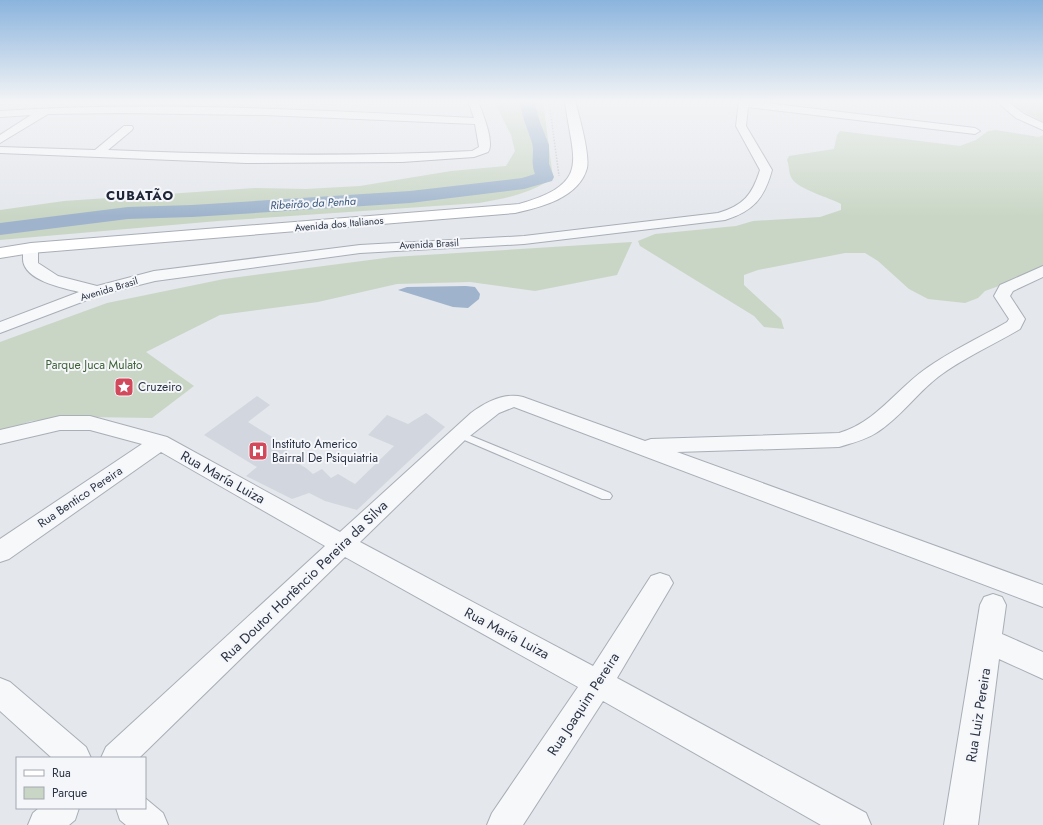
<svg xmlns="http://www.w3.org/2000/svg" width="1043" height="825" viewBox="0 0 1043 825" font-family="Jost,sans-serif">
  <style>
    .built { fill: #d2d6de }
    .green { fill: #c9d6c5 }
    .water { fill: #9fb4cc }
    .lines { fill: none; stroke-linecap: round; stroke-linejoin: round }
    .river { fill: #9fb4cc; fill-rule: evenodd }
    .service-casing { stroke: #a9aeb7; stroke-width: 2 }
    .minor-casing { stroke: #a9aeb7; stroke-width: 2 }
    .secondary-casing { stroke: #a9aeb7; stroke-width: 2 }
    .path { stroke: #c2c5cb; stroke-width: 1.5; stroke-dasharray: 1.5 1.5; stroke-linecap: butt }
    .service { fill: #f7f8fa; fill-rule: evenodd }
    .minor { fill: #f7f8fa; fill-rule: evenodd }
    .secondary { fill: #fff; fill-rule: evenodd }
    .labels { text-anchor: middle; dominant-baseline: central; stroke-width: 4; stroke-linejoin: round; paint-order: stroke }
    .far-street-label { font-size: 10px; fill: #2b3445; stroke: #f4f6f9 }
    .far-water-label { font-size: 11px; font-style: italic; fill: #34527a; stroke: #f4f6f9 }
    .park-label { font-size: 12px; fill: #3f6138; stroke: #f4f6f9 }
    .poi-label { font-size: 12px; fill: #2b3445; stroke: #f4f6f9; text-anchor: start }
    .street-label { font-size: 12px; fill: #2b3445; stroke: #f4f6f9 }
    .far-district-label { font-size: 13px; font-weight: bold; letter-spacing: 1px; fill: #1d2536; stroke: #f4f6f9 }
    .near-street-label { font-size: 14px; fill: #2b3445; stroke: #f4f6f9 }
  </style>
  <rect width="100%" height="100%" fill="#e4e7ec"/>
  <path class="built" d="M257 396 270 405 248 422 290 448 282 454 306 468 313 474 322 469 331 478 338 474 355 484 394 446 368 435 387 415 408 424 426 413 445 427 357 510 325 501 309 493 292 499 246 476 257 467 204 435Z"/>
  <path class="green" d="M494 101H543L553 178C529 194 507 198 479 203L218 221 0 240V210L64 201 255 188 306 189 360 186 451 171 506 166 515 151 511 135Z
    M1010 101H1043V122L1017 108Z
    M996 130 1039 137 1043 135V274L1010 282 985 291 978 298 965 303 928 299 909 289 878 261 865 253H845L758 270 744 275V285L781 319 784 329 764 327 754 316 640 246 638 241 655 234 736 226 753 221 820 217 841 210V204C830 198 799 189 793 180 788 174 790 167 787 160L789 156 834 149 837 135 840 131 960 146 976 140 988 131Z
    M632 242 617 275 535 291 470 282 397 284 318 302 220 315 146 352 194 386 152 418 88 417 31 421 0 432V342L107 303 224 279 393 257Z"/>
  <path class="water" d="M466 286 475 287 480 294 479 299 468 308 453 307 398 290 407 287Z"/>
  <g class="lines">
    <path class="river" d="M520 101H534L540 122 549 145V164L554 177 552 181 524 189 410 203 192 217 128 219 0 235V223L128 207 192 205 410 191 522 178 535 174C530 161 535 153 532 143 528 129 521 116 520 101Z"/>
    <g class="service-casing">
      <path id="service" d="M459 431 610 493 612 496 610 499H602L455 436 454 434 455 432Z"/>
    </g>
    <g class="minor-casing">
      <path id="minor" d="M468 101H478C482 112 495 142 488 152L474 157 402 162 246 163 0 153V147L95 150 124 126H132L133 128 132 130 108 150C230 155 351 157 472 151L479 147 475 124 265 115 121 113 48 114 0 143V135L31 115 0 117V111C156 101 317 110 474 118Z
        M739 101H749L975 128 980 131 975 134 748 107 746 126 772 170C764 199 753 211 725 220L524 244 360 253 155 281 103 294 0 333V322L79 292C62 288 21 280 23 257 23 252 23 249 26 245H36L38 248V263L58 276 97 286 154 271 360 245 524 236 718 213C744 205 752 195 760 170L736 126Z
        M996 101H1007L1024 114 1043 123V130L1016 118Z
        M1043 266V277L1013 291 1010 296 1025 319 1020 329C993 345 963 358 938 377 916 394 900 418 876 433 865 440 852 443 839 447L677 452 1043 585V607L514 407 499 413 466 439 360 542 593 666 651 576 660 573 669 576 673 583 669 590 617 678 866 813 871 825H821L603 701 523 825H487L492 813 578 687 345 557 139 758H101L106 747 325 546 161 452 9 559 0 562V539L142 444 90 430H60L0 444V430L60 416H90L167 437 340 532 471 413C486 402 505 392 523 397L645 441 651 439 839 433C876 422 895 391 924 370 950 351 979 338 1007 322L1009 319 994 296 1000 285Z
        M993 594 1002 597 1006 605 1002 634 1043 652V679L999 659 978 825H944L980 605 984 597Z
        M0 678 10 682 86 747 91 758H52L0 711Z
        M145 798 163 813 168 825H126L120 820 116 808H145Z
        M39 808H79L75 820 69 825H28L33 813Z"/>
    </g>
    <g class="secondary-casing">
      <path id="secondary" d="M565 101H575C579 116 590 153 587 168 579 198 541 207 515 213L31 253 0 258V248L31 243 519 204C593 183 572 160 565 101Z"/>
    </g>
    <path class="path" d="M549 101 559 176"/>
    <use href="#service" class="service"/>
    <use href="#minor" class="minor"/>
    <use href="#secondary" class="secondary"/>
  </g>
  <linearGradient id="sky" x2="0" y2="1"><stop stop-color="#8bb4dd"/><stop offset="0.47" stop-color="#f3f4f6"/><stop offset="1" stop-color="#f3f4f6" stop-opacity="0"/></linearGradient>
  <rect width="1043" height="216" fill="url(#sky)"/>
  <defs>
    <g id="sight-square" transform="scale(1)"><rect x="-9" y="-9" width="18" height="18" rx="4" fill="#d1495b" stroke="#f4f6f9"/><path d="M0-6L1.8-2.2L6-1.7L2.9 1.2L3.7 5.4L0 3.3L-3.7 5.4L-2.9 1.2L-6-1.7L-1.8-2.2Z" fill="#fff"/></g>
    <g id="hospital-square" transform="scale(1)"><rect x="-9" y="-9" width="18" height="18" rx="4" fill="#d1495b" stroke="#f4f6f9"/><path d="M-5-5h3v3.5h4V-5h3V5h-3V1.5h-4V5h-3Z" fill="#fff"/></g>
  </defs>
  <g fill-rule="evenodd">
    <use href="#sight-square" x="124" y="387"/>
    <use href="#hospital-square" x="258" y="451"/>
  </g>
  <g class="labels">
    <g class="far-street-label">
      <text transform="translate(339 224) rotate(-5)">Avenida dos Italianos</text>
      <text transform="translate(429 244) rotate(-3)">Avenida Brasil</text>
      <text transform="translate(109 289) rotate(-17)">Avenida Brasil</text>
    </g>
    <g class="far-water-label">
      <text transform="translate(313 203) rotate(-3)">Ribeirão da Penha</text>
    </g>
    <g class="park-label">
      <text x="94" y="365">Parque Juca Mulato</text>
    </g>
    <g class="poi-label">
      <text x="138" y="387">Cruzeiro</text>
      <text x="272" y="444">Instituto Americo<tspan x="272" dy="14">Bairral De Psiquiatria</tspan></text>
    </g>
    <g class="street-label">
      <text transform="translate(80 497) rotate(-34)">Rua Bentico Pereira</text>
    </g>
    <g class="far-district-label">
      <text x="140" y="195">CUBATÃO</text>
    </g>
    <g class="near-street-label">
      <text transform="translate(223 477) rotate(29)">Rua María Luiza</text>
      <text transform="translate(304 581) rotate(-44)">Rua Doutor Hortêncio Pereira da Silva</text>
      <text transform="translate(507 633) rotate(28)">Rua María Luiza</text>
      <text transform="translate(583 704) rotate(-57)">Rua Joaquim Pereira</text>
      <text transform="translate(978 715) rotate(-81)">Rua Luiz Pereira</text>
    </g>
  </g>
  <rect x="16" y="757" width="130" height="52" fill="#f4f6f9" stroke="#a4a8b1"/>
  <rect x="24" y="770" width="20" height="6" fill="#ffffff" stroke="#a4a8b1"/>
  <text x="52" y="777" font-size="12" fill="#2b3445">Rua</text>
  <rect x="24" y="787" width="20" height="12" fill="#c9d6c5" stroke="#a4a8b1"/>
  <text x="52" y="797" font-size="12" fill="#2b3445">Parque</text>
</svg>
